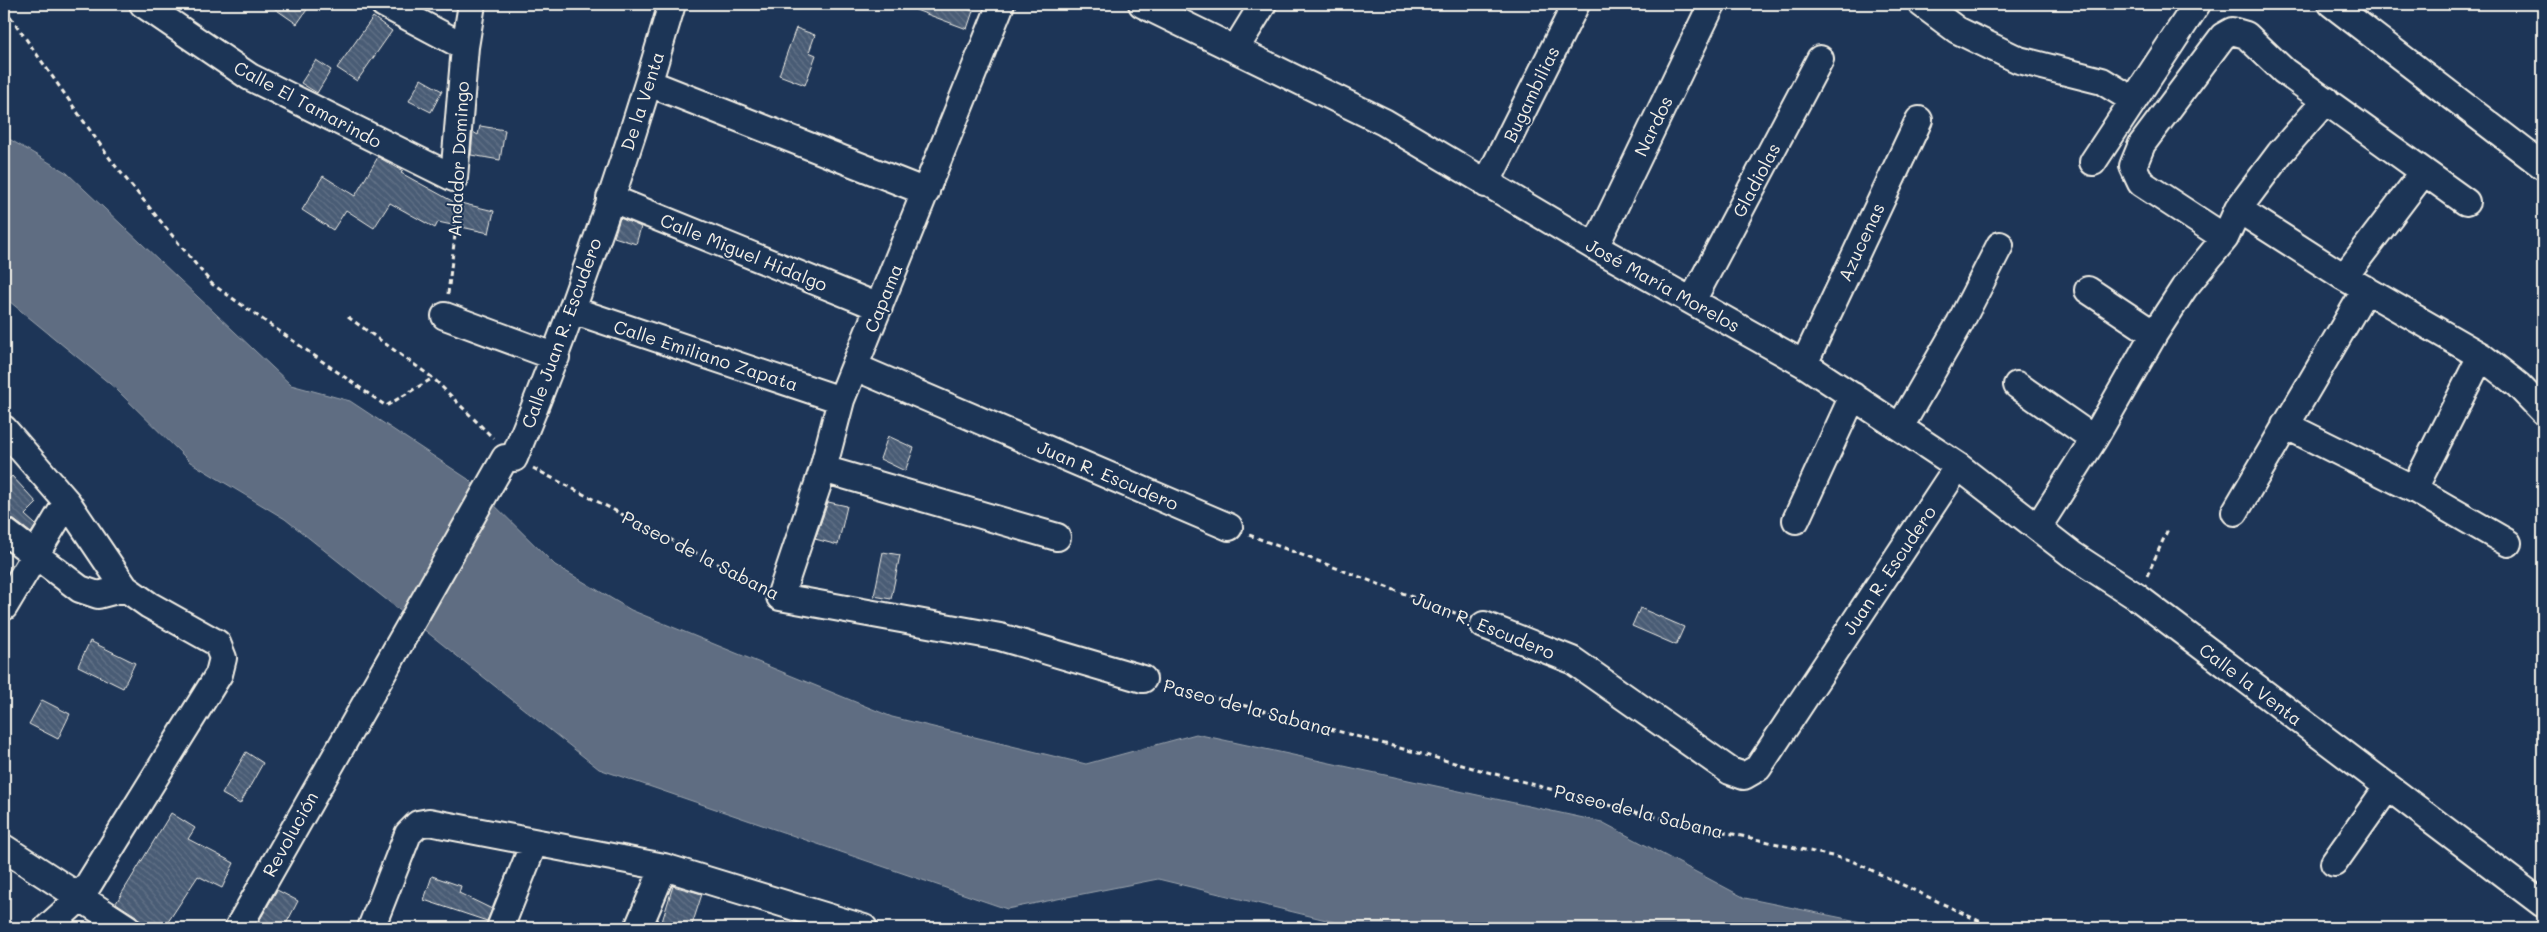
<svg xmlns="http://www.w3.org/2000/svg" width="2547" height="932" viewBox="0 0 2547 932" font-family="Mali,sans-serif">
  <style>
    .water { fill: #5e6d82; stroke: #9aa2ab }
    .building { fill: url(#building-back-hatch); stroke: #f4f1e8 }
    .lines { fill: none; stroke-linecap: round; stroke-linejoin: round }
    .street-casing { stroke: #f4f1e8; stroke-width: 30 }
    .path { stroke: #f4f1e8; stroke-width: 3; stroke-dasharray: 5 4; stroke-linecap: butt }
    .street { stroke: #1d3557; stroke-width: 26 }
    .labels { text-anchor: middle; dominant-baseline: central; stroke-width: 4; stroke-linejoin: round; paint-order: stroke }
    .street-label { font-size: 18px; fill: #f4f1e8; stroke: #1d3557 }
  </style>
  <defs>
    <pattern id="building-back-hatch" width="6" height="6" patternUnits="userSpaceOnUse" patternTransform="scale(1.25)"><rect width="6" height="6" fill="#485b74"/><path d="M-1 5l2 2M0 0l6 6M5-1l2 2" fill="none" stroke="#637388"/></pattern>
  </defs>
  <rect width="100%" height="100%" fill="#1d3557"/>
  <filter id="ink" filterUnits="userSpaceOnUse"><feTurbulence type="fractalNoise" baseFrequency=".02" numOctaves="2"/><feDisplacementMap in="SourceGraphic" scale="10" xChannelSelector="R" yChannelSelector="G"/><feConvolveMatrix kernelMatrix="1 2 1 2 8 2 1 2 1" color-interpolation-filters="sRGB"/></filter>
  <g filter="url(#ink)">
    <path class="water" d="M4 136 67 173 291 385 350 401 468 479 555 565 631 610 892 717 1086 764 1196 734 1602 822 1745 898 1891 928H1359L1158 879 1007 909 599 769 285 519 190 462 115 388 4 297Z"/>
    <path class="building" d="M268 4H311L297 24Z
      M905 4H954L973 11 967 29 905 6Z
      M373 17 392 31 357 81 337 68Z
      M796 28 815 35 809 52 816 55 805 85 779 75Z
      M316 60 331 70 317 93 301 83Z
      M421 79 442 91 431 112 409 101Z
      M480 126 505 130 500 160 471 155 473 132 478 135Z
      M378 157 403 171 401 173 452 201 494 211 489 233 438 222 435 228 390 203 374 228 346 210 333 230 302 210 323 176 355 196Z
      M620 218 641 227 636 244 614 237Z
      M888 436 914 448 905 471 880 459Z
      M12 476 37 503 25 515 36 525 31 533 13 519 4 516V484Z
      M828 502 847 506 838 545 815 539Z
      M883 552 900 555 891 599 874 596Z
      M1640 608 1684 627 1676 645 1632 626Z
      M90 641 135 663 123 688 78 666Z
      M42 700 70 714 58 739 29 724Z
      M246 752 263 763 240 804 222 794Z
      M171 813 195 828 188 839 234 863 222 888 198 876 164 928H142L136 916 116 903Z
      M432 876 461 886 459 893 492 909 487 921 424 900Z
      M673 886 702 894 691 928H660Z
      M277 890 298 901 284 928H255Z"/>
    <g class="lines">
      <g class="street-casing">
        <path id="street" d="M143 4 250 77 454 178 465 47 472 4
          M384 4 465 47
          M1001 4 841 400 823 469 780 597 1000 637 1143 679
          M1142 4 1384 122 1595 247 1804 364 1958 466 2074 556 2137 597 2543 904
          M1922 4 1957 30 2019 60 2102 81 2133 100
          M2332 4 2543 166
          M1236 48 1263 4
          M649 83 926 192
          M2093 162 2197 4
          M1486 184 1576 4
          M610 198 879 307
          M2238 209 2344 277 2481 356 2518 385 2543 411
          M2225 238 2141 183 2133 166 2142 144 2223 36 2232 31 2246 35 2284 71 2466 202
          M1595 247 1712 4
          M2344 277 2423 173
          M2088 290 2154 334
          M1692 301 1820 59
          M572 310 841 400
          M445 316 556 357
          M1804 364 1919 120
          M855 367 1229 527
          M2017 385 2094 439
          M2285 425 2414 489 2508 543
          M1900 427 1960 323 2000 245
          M4 429 67 502 125 588 149 605 217 643 223 658 219 674 80 898 47 928
          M823 469 1057 537
          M2414 489 2481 356
          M2235 512 2366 289
          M1796 520 1853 396
          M2038 527 2094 439 2154 334 2184 288 2225 238 2238 209 2280 153 2326 100
          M4 531 80 589 98 595 125 588
          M4 607 67 502
          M1484 625 1572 660 1730 771 1744 776 1758 768 1958 466
          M4 848 127 928
          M2334 863 2387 788
          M238 928 505 458H514C575 311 627 158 672 4
          M371 928 408 834 418 824 429 822 664 867 864 928
          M500 928 534 843
          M638 928 664 867"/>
      </g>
      <path class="path" d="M5 9 113 163 212 284 386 406 433 378
        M448 294 459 201
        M348 317 433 378 493 438
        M533 468 758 585
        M1249 535 1463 616
        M2147 576 2168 529
        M1165 684 1638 813 1850 860 1994 928"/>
      <use href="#street" class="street"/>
    </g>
  </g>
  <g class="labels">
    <g class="street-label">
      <text transform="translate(1531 94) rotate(-64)">Bugambilias</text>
      <text transform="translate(642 101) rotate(-72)">De la Venta</text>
      <text transform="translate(308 104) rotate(28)">Calle El Tamarindo</text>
      <text transform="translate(1653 126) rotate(-64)">Nardos</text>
      <text transform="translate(458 159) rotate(-87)">Andador Domingo</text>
      <text transform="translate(1756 180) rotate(-62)">Gladiolas</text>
      <text transform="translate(1861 242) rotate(-65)">Azucenas</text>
      <text transform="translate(744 252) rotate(22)">Calle Miguel Hidalgo</text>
      <text transform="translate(1663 285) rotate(29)">José María Morelos</text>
      <text transform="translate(883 298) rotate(-68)">Capama</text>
      <text transform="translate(561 333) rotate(-70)">Calle Juan R. Escudero</text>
      <text transform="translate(706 355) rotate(18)">Calle Emiliano Zapata</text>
      <text transform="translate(1108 475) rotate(23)">Juan R. Escudero</text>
      <text transform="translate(701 555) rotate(27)">Paseo de la Sabana</text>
      <text transform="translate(1889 570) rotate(-56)">Juan R. Escudero</text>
      <text transform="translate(1484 625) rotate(22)">Juan R. Escudero</text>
      <text transform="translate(2251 684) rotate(37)">Calle la Venta</text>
      <text transform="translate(1248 707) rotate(15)">Paseo de la Sabana</text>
      <text transform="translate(1639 811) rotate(14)">Paseo de la Sabana</text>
      <text transform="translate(290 834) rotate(-61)">Revolución</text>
    </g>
  </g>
  <rect width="2547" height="932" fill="none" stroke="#1d3557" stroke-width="20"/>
  <rect x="10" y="10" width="2527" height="912" fill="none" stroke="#f4f1e8" stroke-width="2" filter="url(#ink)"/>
</svg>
